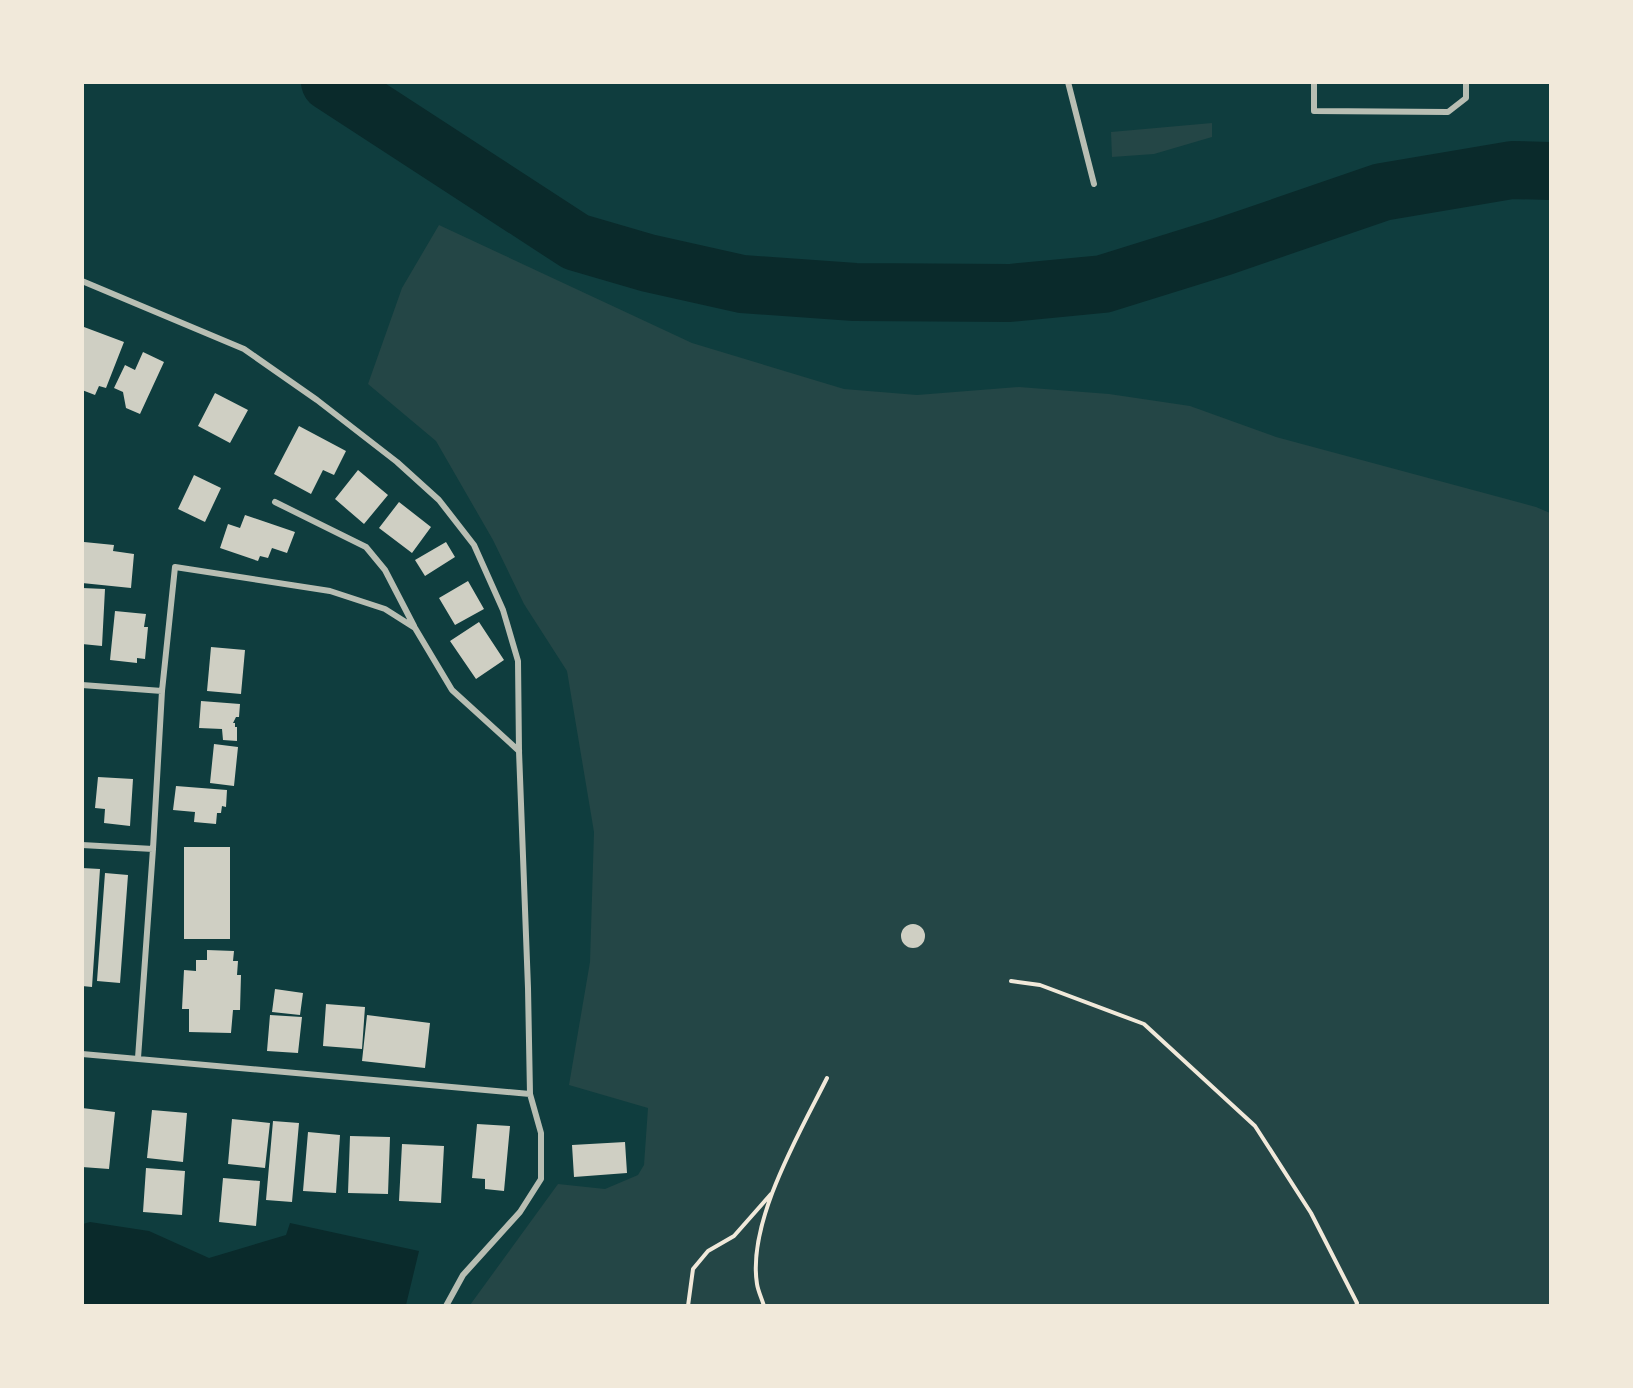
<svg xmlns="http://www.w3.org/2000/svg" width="1633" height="1388" viewBox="0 0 1633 1388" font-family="'Fira Sans Condensed',sans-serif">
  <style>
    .green { fill: #244646 }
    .water { fill: #0a2a2b }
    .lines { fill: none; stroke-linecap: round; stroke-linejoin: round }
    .river { stroke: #0a2a2b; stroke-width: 58 }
    .building { fill: #cfcfc3 }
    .path { stroke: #f1e9da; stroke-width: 4 }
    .minor { stroke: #b8beb3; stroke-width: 6 }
  </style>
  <rect width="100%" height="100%" fill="#0f3d3e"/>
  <path class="green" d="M1212 123V137L1154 154 1112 157 1111 132Z
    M439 225 692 343 844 389 917 395 1019 387 1109 394 1190 406 1276 437 1536 507 1550 513V1305H470L558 1184 605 1189 638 1175 644 1165 648 1108 569 1085 590 962 594 832 567 671 524 604 493 540 436 441 368 384 402 288Z"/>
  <path class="water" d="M90 1222 149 1231 209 1258 286 1235 290 1223 419 1251 406 1305H83V1224Z"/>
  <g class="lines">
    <path class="river" d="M330 82 576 242 648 263 742 284 855 292 1010 293 1103 284 1222 247 1382 192 1512 170 1550 171"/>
  </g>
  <path class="building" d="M84 327 124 342 106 388 99 386 95 395 82 390Z
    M143 352 164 362 140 414 126 408 123 392 114 388 125 365 135 370Z
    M215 393 248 410 230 443 198 426Z
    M299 426 346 451 334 475 323 470 311 494 274 474Z
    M358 470 388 495 364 524 335 499Z
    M194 475 221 488 205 522 178 509Z
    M399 502 431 527 412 553 379 528Z
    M245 515 295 532 287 553 272 548 268 558 260 556 258 561 220 548 228 524 240 528Z
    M84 542 114 545 113 551 134 554 131 588 82 583Z
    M446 542 455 557 425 576 415 560Z
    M468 581 484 609 455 625 439 598Z
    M82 588 105 589 102 646 82 644Z
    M115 611 146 614 144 627H148L145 659 137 658V663L110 660Z
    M479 622 504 660 476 679 450 641Z
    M211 647 245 650 241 694 207 691Z
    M201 701 240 704 239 717H236L233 723H235V727H237V741L223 740 222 729 199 728Z
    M214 744 238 747 234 786 210 783Z
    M98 777 133 779 130 826 104 823 105 809 95 808Z
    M176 786 227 790 226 807 222 806 221 813H217L216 824 194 822 195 812 173 810Z
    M184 847H230V939H184Z
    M82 868 100 869 92 987 82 986Z
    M105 873 128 875 120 983 97 981Z
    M901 936a12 12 0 1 1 24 0a12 12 0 1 1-24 0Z
    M207 950 234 951 233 961H238L237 975H241L240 1010H233L231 1033 189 1032V1009H182L184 970 196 971V960H207Z
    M275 989 303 993 300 1015 272 1012Z
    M326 1004 365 1007 362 1049 323 1046Z
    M270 1015 302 1017 298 1053 267 1051Z
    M367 1015 430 1023 425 1068 362 1061Z
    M82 1108 115 1112 109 1169 82 1167Z
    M152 1110 187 1113 183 1162 147 1158Z
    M232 1119 270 1123 265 1168 228 1164Z
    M273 1121 299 1123 292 1202 266 1200Z
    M477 1124 510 1126 504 1191 485 1189V1179L472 1178Z
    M308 1132 340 1135 336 1193 303 1191Z
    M350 1136 390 1137 388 1194 348 1193Z
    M625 1142 627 1173 574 1177 572 1145Z
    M402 1144 444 1146 441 1203 399 1201Z
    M146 1168 185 1171 182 1215 143 1212Z
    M223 1178 260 1181 256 1226 219 1222Z"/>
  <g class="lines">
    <path class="path" d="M1011 981 1040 985 1144 1024 1255 1126 1311 1213 1357 1303 1356 1306
      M688 1306 693 1269 708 1251 734 1236 771 1194
      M764 1306C762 1299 758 1291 757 1284 747 1222 800 1132 827 1078"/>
    <path class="minor" d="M1068 82 1094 184
      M1314 82V111L1448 112 1466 98V82
      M82 281 244 349 317 400 397 462 439 500 474 545 503 610 518 661 519 751 528 988 530 1094 541 1133V1179L520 1212 463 1275 446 1306
      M275 502 366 547 385 570 414 626
      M82 685 162 691
      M82 845 153 849
      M82 1054 530 1094
      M138 1058 153 849 162 691 175 567 330 591 385 609 415 628 452 690 519 751"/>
  </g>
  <rect width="1633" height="1388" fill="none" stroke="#f1e9da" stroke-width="168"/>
</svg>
